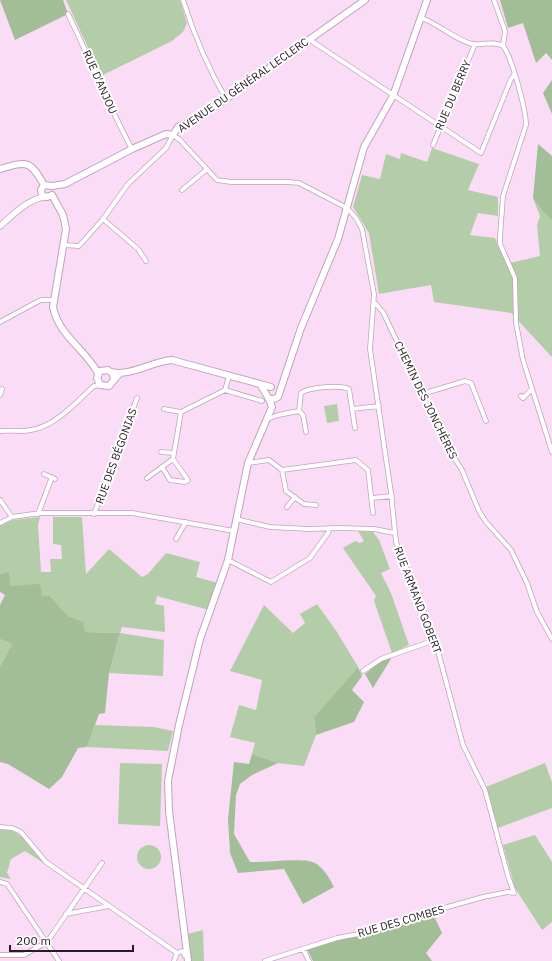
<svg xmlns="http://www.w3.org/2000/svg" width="552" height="961" viewBox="0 0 552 961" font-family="'IBM Plex Sans',sans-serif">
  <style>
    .green { fill: #b3cda8 }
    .forest { fill: #a1be96 }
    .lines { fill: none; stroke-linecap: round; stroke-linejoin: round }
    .minor-casing { stroke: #c0a2bb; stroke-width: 5.5 }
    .tertiary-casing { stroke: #c0a2bb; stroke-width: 7 }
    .secondary-casing { stroke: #c0a2bb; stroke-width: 8 }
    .minor { stroke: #fff; stroke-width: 4 }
    .tertiary { stroke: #fff; stroke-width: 5.5 }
    .secondary { stroke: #fff; stroke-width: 6 }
    .labels { text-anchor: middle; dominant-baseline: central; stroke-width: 4; stroke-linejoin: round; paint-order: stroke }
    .street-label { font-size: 11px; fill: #271b25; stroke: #fff }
  </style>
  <rect width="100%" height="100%" fill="#fbdcf7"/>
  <path class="green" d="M66 0H180L187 23 183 32 172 41 101 76Z
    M432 148 479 164 468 190 498 197V216L478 213 470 235 495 238 506 264 540 256 537 225 540 216 533 198 544 213 552 221V357L511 313 434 302 431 285 379 294 369 233 353 207 362 175 380 179 386 154 400 159 401 153 427 162Z
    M337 404 339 421 327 423 324 406Z
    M40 517 38 525 41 572H51L50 559H62L61 545 53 544V517H82L86 574 109 549 142 577 148 574 166 553 200 562 196 577 218 583 209 610 157 596 155 604 164 606 165 632 122 627 120 633 164 640 163 676 109 673 120 633 85 632 84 622 68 616 50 596H42L11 586 9 573 0 574V526L13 520Z
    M358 531 373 532 379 540 390 569 381 573 391 593 409 645 392 653 374 601 376 596 343 548 355 541 360 543 364 541Z
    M317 604 337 632 358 667 314 717 316 735 304 766 278 763 252 754 255 743 230 737 239 705 256 710 262 680 230 671 264 605 293 633 305 623 300 614Z
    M0 639 12 644 0 667Z
    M95 725 154 727 173 731 168 751 87 747Z
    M120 763 162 764 160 826 118 824Z
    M545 763 552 782V808L498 828 486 787Z
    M5 829C24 832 32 851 45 864L25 851 11 859 7 873 11 879 0 877V830Z
    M535 835 552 862V922L542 930 515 888 503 845Z
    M137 857a12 12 0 1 1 24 0a12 12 0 1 1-24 0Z
    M203 930 204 961H191L187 934Z"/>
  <path class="forest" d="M0 0H63L68 14 15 40Z
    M500 0H552V60L546 53 536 63 523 23 508 28Z
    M552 80V114L543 93Z
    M538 144 552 156V221L544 213 533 198Z
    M9 572 11 586 40 584 42 596H50L68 616 84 622 85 632 120 633 109 673 105 713 99 714 87 747 78 748 62 777 49 789 8 764 0 762V667L12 644 0 639V605L5 595 0 592V574Z
    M392 657 373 688 365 674 381 661Z
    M358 667 362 676 352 690 364 702 354 722 316 735 314 717Z
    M252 754 278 763 252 775 240 784 236 795 234 834 250 862C264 863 304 857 315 863 324 868 330 879 334 887L303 904 284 869 238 873 230 853 228 819 234 762 249 764Z
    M433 914 442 933 426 953 432 961H313L307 949Z"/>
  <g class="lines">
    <g class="minor-casing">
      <path id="minor" d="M183 0C194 35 208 68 226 99
        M494 0 505 31 503 46
        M68 14C90 59 108 105 132 149
        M422 18C440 25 454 39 472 44 482 46 493 40 503 46
        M310 38 313 42 481 153 511 79 514 75
        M503 46C512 57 526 110 526 125L503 196 500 237V244L515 278 516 323 523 360 552 452
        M433 145 475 44
        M182 190 206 170
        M103 219 138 249 146 261
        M63 245 79 246 103 219 128 184 166 148 173 135 180 140 217 180 231 182H288L299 183 347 208 356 218 362 229 374 294 370 349 391 493 396 542 435 640 463 745 485 790 508 876 514 893 508 892 483 897 423 914 369 932 337 938 265 961
        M375 303 383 312 446 445 462 470 479 511 486 522 511 550 527 583 537 612 552 639
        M0 322 37 302 41 300H54
        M225 390 229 376
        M422 394 465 381 471 383 486 421
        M0 395 2 389
        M521 396 523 398 532 389
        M164 409 181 412 225 390 262 401
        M352 409 379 406
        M299 411 303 415 306 432
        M270 418 278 415 299 411 301 393C309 387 339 385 349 389L355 428
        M0 431C10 430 21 432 31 430 56 426 76 402 94 386L100 385
        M161 452 174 453
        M248 463 269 460 282 470 286 491 304 504 316 505
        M162 467 170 480 185 482 188 480 173 459
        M282 470 356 460 368 470 373 513
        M44 474 55 479
        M147 478 173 459 181 412
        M372 498 392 496
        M0 500 12 517
        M287 507 295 497
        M38 514 52 477
        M94 514 137 398
        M236 519 270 527 309 529 339 528 374 529 395 533
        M0 523 12 517 40 513H132L234 531
        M176 539 186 522
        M228 560 271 582 310 558 328 533 330 528
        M363 671 381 659 435 640
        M0 827 12 828 21 832 46 862 177 953
        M0 882 7 884 59 961
        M66 914 109 906
        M303 949 309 961
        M0 955H24L47 942 102 863
        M174 961 177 953 182 951 185 956"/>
    </g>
    <g class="tertiary-casing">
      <path id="tertiary" d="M0 226C12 216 29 198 45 197"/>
    </g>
    <g class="secondary-casing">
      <path id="secondary" d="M0 169C27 161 30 160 44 185
        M44 185 52 186 65 184 132 149 166 134 173 135 178 127 199 118 365 0
        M44 185 41 190 42 195 47 197 52 195
        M52 195 63 215 66 229 53 307C59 336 85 349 98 373
        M112 372C128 377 154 361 172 360L271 387
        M114 380 113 374 108 370 100 371 97 378 100 385 109 386 120 373
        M260 384 269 399H274L278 397 301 328 338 239 364 147 393 96 427 0
        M188 961 169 811 168 781 179 725 200 639 228 560 248 463 272 407 269 399"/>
    </g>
    <use href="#minor" class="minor"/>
    <use href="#tertiary" class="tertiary"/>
    <use href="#secondary" class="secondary"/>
  </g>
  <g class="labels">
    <g class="street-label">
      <text transform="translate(100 82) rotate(66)">RUE D'ANJOU</text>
      <text transform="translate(243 85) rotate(-35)">AVENUE DU GÉNÉRAL LECLERC</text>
      <text transform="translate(453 95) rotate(-67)">RUE DU BERRY</text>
      <text transform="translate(426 400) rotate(64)">CHEMIN DES JONCHÈRES</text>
      <text transform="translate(116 456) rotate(-70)">RUE DES BÉGONIAS</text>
      <text transform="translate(418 600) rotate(69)">RUE ARMAND GOBERT</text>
      <text transform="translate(401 921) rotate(-16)">RUE DES COMBES</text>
    </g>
  </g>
  <path d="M10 945v6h123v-6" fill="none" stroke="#271b25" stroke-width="2"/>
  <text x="16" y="945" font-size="12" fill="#271b25" stroke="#ffffff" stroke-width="3" paint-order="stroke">200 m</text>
</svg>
